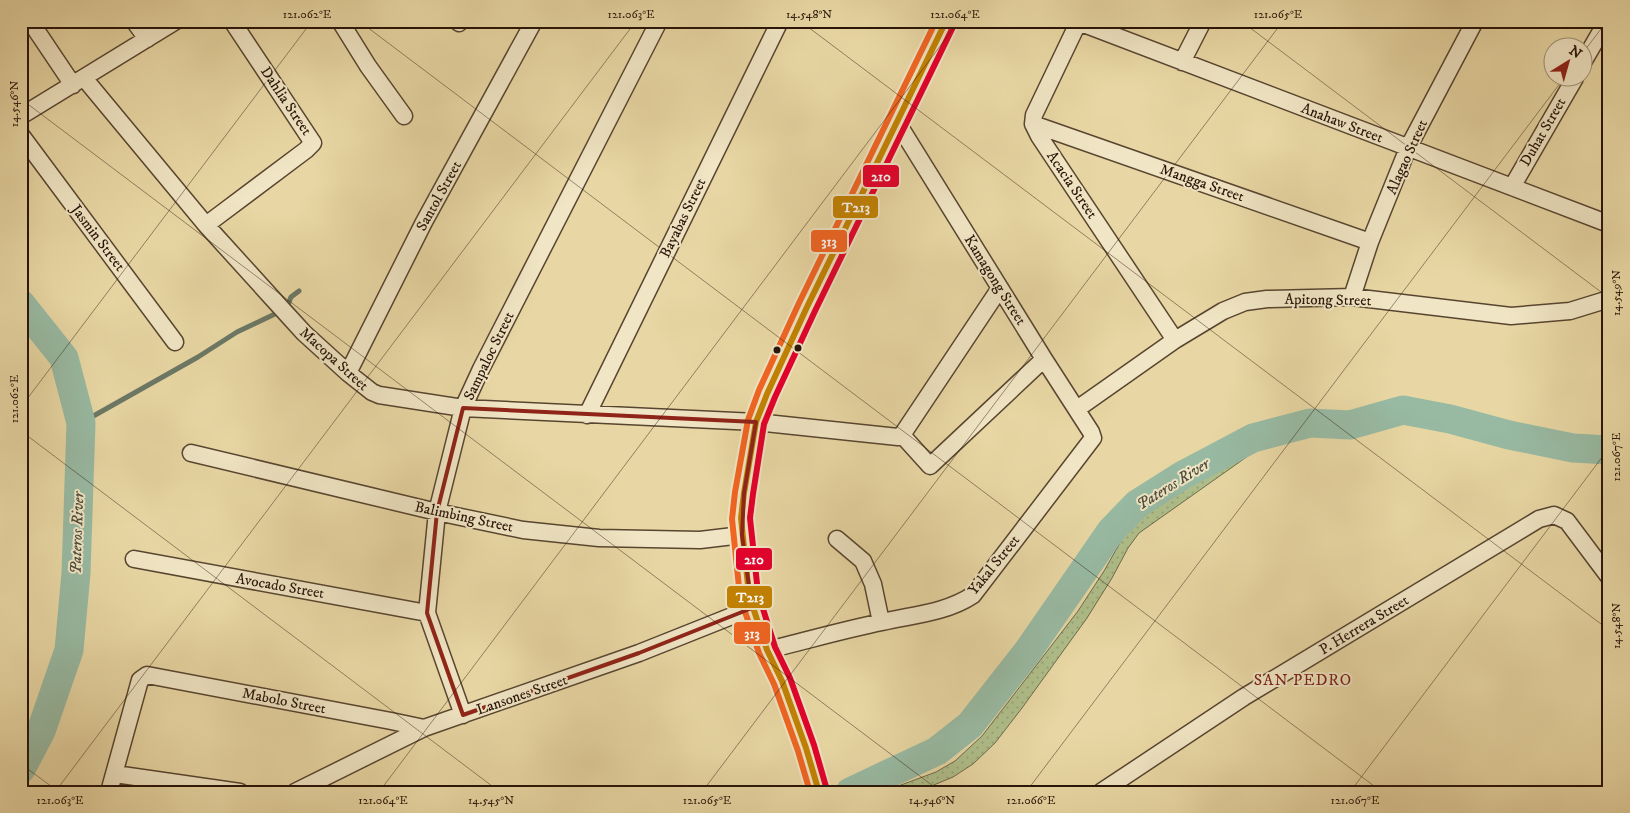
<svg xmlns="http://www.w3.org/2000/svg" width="1630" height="813" viewBox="0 0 1630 813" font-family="'IM FELL DW Pica',serif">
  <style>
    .green { fill: url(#green-dots); stroke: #6c6a4a }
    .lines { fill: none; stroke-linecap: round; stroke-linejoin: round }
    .stream { stroke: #6b7865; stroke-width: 5 }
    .river { stroke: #98baa3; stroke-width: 29 }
    .minor-casing { stroke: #584530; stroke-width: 19 }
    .major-casing { stroke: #281409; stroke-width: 22 }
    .minor { stroke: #f0e5c4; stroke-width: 16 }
    .major { stroke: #e4bc72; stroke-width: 20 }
    .bus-1-casing { stroke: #f0e5c4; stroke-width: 10 }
    .bus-2-casing { stroke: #f0e5c4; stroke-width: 10 }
    .bus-3-casing { stroke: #f0e5c4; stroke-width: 10 }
    .bus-1 { stroke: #c38202; stroke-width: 6 }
    .bus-2 { stroke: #e4002b; stroke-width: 6 }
    .bus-3 { stroke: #f26522; stroke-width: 6 }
    .marked { fill: none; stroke: #8f2418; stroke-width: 4; stroke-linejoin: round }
    .ticks { fill: none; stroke: #281409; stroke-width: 1; stroke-opacity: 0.45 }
    .bus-dot { fill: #281409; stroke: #f0e5c4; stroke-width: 2 }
    .labels { text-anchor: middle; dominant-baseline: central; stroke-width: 4; stroke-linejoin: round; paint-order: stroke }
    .street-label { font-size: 15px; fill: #281409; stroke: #f0e5c4 }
    .water-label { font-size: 16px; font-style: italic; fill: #4f4e3f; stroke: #f0e5c4 }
    .neighbourhood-label { font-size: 16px; letter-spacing: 1px; fill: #7a1f14; stroke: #f0e5c4 }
    .line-badge { stroke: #f0e5c4; stroke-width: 2 }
    .badge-label { font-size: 14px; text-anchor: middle; font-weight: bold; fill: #fff }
    .neatline { fill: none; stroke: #281409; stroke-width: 2 }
    .ticks-label { font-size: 12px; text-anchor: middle; fill: #281409 }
  </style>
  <defs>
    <pattern id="green-dots" width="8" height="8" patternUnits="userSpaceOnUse" patternTransform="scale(1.25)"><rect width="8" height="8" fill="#afbf8b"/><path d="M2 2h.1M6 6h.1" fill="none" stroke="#97a377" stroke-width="1.8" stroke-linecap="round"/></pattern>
  </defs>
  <rect width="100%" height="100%" fill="#e8d7a4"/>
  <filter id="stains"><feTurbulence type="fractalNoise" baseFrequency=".004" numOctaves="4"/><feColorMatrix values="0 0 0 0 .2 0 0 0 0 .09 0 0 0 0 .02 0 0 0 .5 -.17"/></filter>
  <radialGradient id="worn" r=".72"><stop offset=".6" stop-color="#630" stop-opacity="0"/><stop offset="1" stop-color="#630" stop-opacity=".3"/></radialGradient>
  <path class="green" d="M1243 449 1248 456 1139 533 1128 548 1112 578 1087 618 1022 708 995 743 973 764 953 777 917 792H882L936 772 955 761 982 736 1078 611 1104 571 1134 518Z"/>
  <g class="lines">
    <path class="stream" d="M287 307 291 297 299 291
      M81 423 198 357 237 332 279 312"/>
    <path class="river" d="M21 304 64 358 81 423 76 573 69 650 41 731 21 769
      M850 792 937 751 970 725 1028 651 1111 531 1137 504 1183 475 1253 438 1310 423 1350 425 1403 410 1450 419 1509 435 1573 448 1609 450"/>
    <g class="minor-casing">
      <path id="minor" d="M30 21 73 85
        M134 21 147 39
        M340 21 368 66 404 116
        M458 21 459 23
        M1076 21 1609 224
        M1079 21 1034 115 1033 124 1039 136 1175 340
        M1182 62 1203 21
        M1582 64 1607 21
        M84 78 206 225 283 310 304 333 348 373 372 392 379 395 463 408 756 422 898 437 902 435 1000 288
        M21 116 176 21
        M1033 124 1370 242
        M21 135 175 342
        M1512 187 1575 78
        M206 225 306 150 313 143 232 21
        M1352 297 1370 242 1408 148 1475 21
        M348 373 424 222 534 21
        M1077 409 1175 340 1223 311 1245 302 1267 299 1352 297 1511 316 1570 311 1609 299
        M587 415 780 21
        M902 435 930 466 1044 359
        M191 453 437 512 523 530 599 538 700 540 742 535
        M837 539 863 561 873 584 881 622
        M134 559 427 613
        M767 650C805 641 843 630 882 622 912 615 946 613 973 595L1093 438 1091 432 1044 359 897 122
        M463 715 427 613 437 512 463 408 481 369 659 21
        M115 774 240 792
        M109 792 140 680 147 675 391 721 424 728
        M295 792 424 728 639 653 752 608
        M1101 792 1244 697 1539 519 1554 515 1567 521 1609 577"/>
    </g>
    <g class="major-casing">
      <path id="major" d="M819 792 806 748 782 681 767 650 749 595 742 535 741 518 744 493 756 422 767 394 807 307 946 21"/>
    </g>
    <use href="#minor" class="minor"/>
    <use href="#major" class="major"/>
    <g class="bus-1-casing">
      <path id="bus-1" d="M819 792 806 748 782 681 767 650 749 595 741 518 744 493 756 422 767 394 807 307 946 21"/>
    </g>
    <g class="bus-2-casing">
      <path id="bus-2" d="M827 790 814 745 790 678 775 647 758 593 750 518 753 494 764 424 775 397 815 311 954 25"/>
    </g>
    <g class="bus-3-casing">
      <path id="bus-3" d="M810 792 798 751 774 684 759 653 740 597 732 519 735 492 748 420 759 390 799 303 936 21"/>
    </g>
    <use href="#bus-1" class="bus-1"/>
    <use href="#bus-2" class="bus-2"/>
    <use href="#bus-3" class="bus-3"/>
  </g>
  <path class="marked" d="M463 408 756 422 744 493 742 535 752 608 639 653 463 715 427 613 437 512Z"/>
  <path class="ticks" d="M359 21 1382 792M800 21 1609 630M1241 21 1609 298M1582 54 1607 21M21 99 941 792M21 407 312 21M21 431 500 792M21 764 59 792M55 792 636 21M379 792 959 21M702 792 1283 21M1026 792 1564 78M1350 792 1609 448"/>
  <g class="bus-dot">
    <circle cx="798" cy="348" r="4.5"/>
    <circle cx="777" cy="350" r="4.5"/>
  </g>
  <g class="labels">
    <g class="street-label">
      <text transform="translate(286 101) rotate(56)">Dahlia Street</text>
      <text transform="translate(1342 123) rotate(21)">Anahaw Street</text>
      <text transform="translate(1543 132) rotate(-60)">Duhat Street</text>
      <text transform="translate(1407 157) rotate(-66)">Alagao Street</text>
      <text transform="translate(1202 183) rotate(19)">Mangga Street</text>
      <text transform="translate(1072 185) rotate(56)">Acacia Street</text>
      <text transform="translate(439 196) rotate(-61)">Santol Street</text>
      <text transform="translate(683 218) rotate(-64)">Bayabas Street</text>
      <text transform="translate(98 238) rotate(53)">Jasmin Street</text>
      <text transform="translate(995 280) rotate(58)">Kamagong Street</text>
      <text transform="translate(1328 300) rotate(1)">Apitong Street</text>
      <text transform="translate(489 356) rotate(-64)">Sampaloc Street</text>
      <text transform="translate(334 359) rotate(42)">Macopa Street</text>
      <text transform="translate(464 517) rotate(12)">Balimbing Street</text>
      <text transform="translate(994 565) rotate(-51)">Yakal Street</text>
      <text transform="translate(280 586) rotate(10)">Avocado Street</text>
      <text transform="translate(1364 625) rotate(-31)">P. Herrera Street</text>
      <text transform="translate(522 695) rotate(-19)">Lansones Street</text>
      <text transform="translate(284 701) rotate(11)">Mabolo Street</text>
    </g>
    <g class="water-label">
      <text transform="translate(1173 484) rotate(-32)">Pateros River</text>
      <text transform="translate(77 533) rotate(-88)">Pateros River</text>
    </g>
    <g class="neighbourhood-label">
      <text x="1303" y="680">SAN PEDRO</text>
    </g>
  </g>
  <g class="line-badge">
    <rect x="862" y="164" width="38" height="24" rx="5" fill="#e4002b"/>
    <rect x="832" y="195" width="47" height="24" rx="5" fill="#c38202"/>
    <rect x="810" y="229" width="38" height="24" rx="5" fill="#f26522"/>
    <rect x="735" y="547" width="38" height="24" rx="5" fill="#e4002b"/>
    <rect x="726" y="585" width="47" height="24" rx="5" fill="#c38202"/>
    <rect x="733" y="621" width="38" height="24" rx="5" fill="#f26522"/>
  </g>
  <g class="badge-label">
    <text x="881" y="181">210</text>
    <text x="856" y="212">T213</text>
    <text x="829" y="246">313</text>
    <text x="754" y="564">210</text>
    <text x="750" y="602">T213</text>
    <text x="752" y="638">313</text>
  </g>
  <rect width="1630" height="813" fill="none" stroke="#e8d7a4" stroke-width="55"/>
  <g transform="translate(1568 62) rotate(37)"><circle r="24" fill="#f0e5c4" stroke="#a09179"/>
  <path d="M0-4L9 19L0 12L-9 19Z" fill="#8f2418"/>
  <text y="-8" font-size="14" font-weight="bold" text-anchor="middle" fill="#281409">N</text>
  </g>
  <rect x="28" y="28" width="1574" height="758" class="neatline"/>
  <g class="ticks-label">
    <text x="307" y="18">121.062°E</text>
    <text x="631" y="18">121.063°E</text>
    <text x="809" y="18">14.548°N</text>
    <text x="955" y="18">121.064°E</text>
    <text x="1278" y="18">121.065°E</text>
    <text transform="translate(14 104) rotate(-90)" y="4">14.546°N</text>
    <text transform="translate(1616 293) rotate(-90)" y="4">14.549°N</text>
    <text transform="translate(14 399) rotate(-90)" y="4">121.062°E</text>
    <text transform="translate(1616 457) rotate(-90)" y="4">121.067°E</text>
    <text transform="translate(1616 626) rotate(-90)" y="4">14.548°N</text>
    <text x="60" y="804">121.063°E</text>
    <text x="383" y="804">121.064°E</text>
    <text x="491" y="804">14.545°N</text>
    <text x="707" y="804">121.065°E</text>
    <text x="932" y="804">14.546°N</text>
    <text x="1031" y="804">121.066°E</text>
    <text x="1355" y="804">121.067°E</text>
  </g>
  <rect width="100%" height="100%" filter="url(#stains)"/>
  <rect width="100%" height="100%" fill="url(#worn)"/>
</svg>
